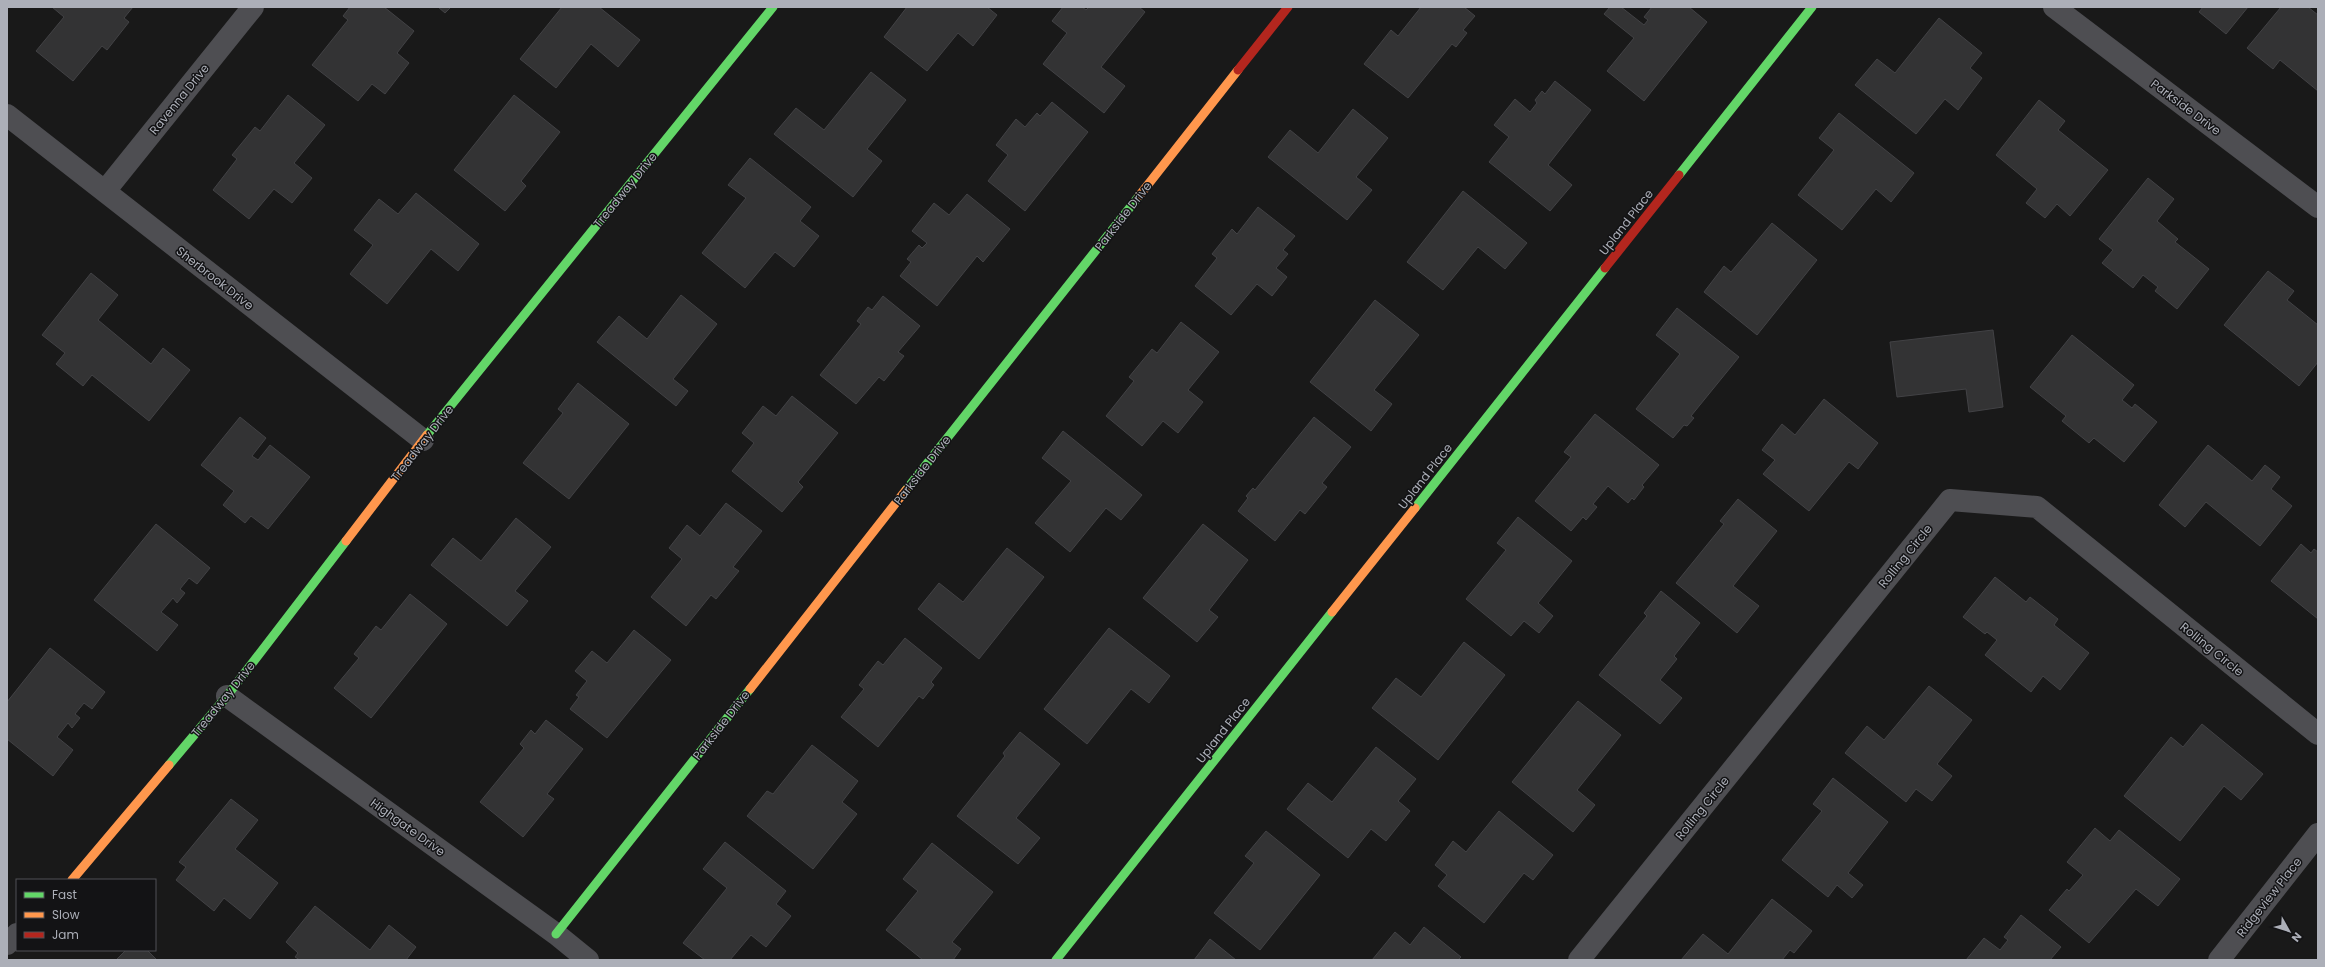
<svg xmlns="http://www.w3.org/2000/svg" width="2325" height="967" viewBox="0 0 2325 967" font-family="Poppins,sans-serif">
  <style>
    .building { fill: #333334; stroke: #424245 }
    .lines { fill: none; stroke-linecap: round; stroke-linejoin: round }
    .street { stroke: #4e4e52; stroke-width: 22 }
    .fast { stroke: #63d668; stroke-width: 9 }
    .slow { stroke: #ff974d; stroke-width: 9 }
    .jam { stroke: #b3261e; stroke-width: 9 }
    .labels { text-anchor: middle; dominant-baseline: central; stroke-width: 3; stroke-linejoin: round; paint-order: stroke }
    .street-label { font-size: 12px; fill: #acafb8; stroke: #131315 }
  </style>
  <rect width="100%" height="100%" fill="#191919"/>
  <path class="building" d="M52 7H133L124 18 129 22 107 50 102 46 73 81 36 51 64 17Z
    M350 7H384L414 31 397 53 409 63 385 94 372 84 358 101 312 65 348 20 343 16Z
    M438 7H451L445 13Z
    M562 7H599L640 40 618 67 591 44 556 88 520 59Z
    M907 7H987L997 15 973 46 958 33 927 71 884 37Z
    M1063 7H1082L1086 10 1089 7H1139L1145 12 1101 67 1125 86 1104 113 1043 64 1067 33 1052 21Z
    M1421 7H1464L1475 16 1463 30 1467 33 1456 47 1452 44 1408 98 1364 64 1391 30 1398 36Z
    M1610 7H1621L1644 25 1648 20 1644 17 1652 7H1689L1707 22 1644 101 1607 71 1634 38 1604 14Z
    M2203 7H2248L2226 34 2199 12Z
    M2281 7H2308L2318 15V91L2280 60 2273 69 2247 48Z
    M1939 18 1982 53 1970 68 1982 78 1958 110 1945 99 1916 134 1855 85 1877 59 1895 73Z
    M871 72 906 100 867 149 882 161 853 197 774 134 796 108 824 130Z
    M1555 81 1591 110 1548 165 1572 185 1550 211 1489 162 1509 137 1494 125 1515 99 1530 112 1537 103 1535 100 1542 91 1545 94Z
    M288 95 325 125 294 163 312 178 292 203 274 189 249 219 213 190 237 159 232 155 255 127 260 131Z
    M514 95 560 132 521 181 526 186 505 211 454 170Z
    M2039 100 2065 121 2058 130 2108 170 2070 216 2057 204 2045 218 2026 203 2037 189 1996 155Z
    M1052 102 1088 132 1025 211 988 181 1008 155 996 145 1016 119 1025 127 1037 113 1040 116Z
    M1353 109 1388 138 1356 177 1372 190 1347 220 1268 157 1290 130 1318 153Z
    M1839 113 1914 173 1891 202 1876 189 1842 230 1798 195 1834 150 1819 138Z
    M750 158 811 207 800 221 819 236 794 267 775 252 745 288 702 253 746 198 728 185Z
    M2148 178 2174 199 2157 221 2178 239 2175 242 2209 269 2177 309 2155 291 2158 287 2143 275 2133 288 2102 263 2113 250 2099 239Z
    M1463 191 1527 243 1505 269 1478 247 1443 290 1407 262Z
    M416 193 479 244 458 271 431 249 387 304 350 274 373 245 354 230 379 199 398 214Z
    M967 194 1010 229 983 262 977 256 937 306 900 276 911 262 907 259 919 245 922 248 927 243 912 231 934 203 949 215Z
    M1258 207 1295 236 1283 250 1288 254 1276 268 1287 277 1272 296 1257 284 1231 315 1195 286 1217 258 1212 254 1232 229 1237 234Z
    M1772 223 1817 260 1757 335 1704 292 1724 266 1731 272Z
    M2268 271 2294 291 2287 300 2318 325V362L2299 386 2224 325Z
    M91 273 118 295 98 320 151 364 163 348 190 370 149 421 92 375 83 386 56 364 65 353 42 335Z
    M681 295 717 324 673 379 688 391 676 406 597 342 619 316 647 339Z
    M883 296 920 326 898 352 904 356 884 381 879 377 856 404 820 375 861 324 857 321 868 307 872 310Z
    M1375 300 1419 335 1374 390 1392 404 1371 431 1310 382Z
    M1677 308 1739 357 1691 416 1694 418 1687 426 1684 425 1673 438 1636 409 1680 354 1656 335Z
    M1181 322 1219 352 1188 390 1203 402 1178 433 1163 421 1142 446 1106 416 1134 381 1129 377 1152 349 1157 353Z
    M1993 330 2003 407 1969 412 1966 389 1897 397 1890 342Z
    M2072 335 2134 385 2122 400 2132 408 2135 404 2157 422 2124 462 2094 438 2089 443 2062 421 2066 416 2030 387Z
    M578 383 629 424 569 499 523 463 563 413 558 409Z
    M792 396 838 433 798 482 803 487 782 512 732 471 754 443 742 433 763 406 776 416Z
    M1824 399 1878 443 1858 469 1849 462 1809 511 1763 474 1775 460 1762 450 1782 424 1795 435Z
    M1595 414 1659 465 1642 485 1644 487 1634 500 1632 498 1628 503 1608 486 1593 504 1597 507 1586 520 1583 517 1571 531 1535 501 1571 457 1564 452Z
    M240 417 266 438 252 456 258 460 270 445 310 477 268 529 251 516 245 523 223 505 234 491 201 465Z
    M1314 417 1351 447 1322 483 1327 487 1305 514 1300 510 1275 541 1238 511 1248 498 1246 496 1253 488 1255 490Z
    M1063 431 1142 495 1121 520 1106 508 1070 552 1035 523 1071 481 1042 458Z
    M2208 445 2252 481 2265 465 2280 477 2271 489 2292 506 2260 546 2206 502 2185 527 2159 505Z
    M1738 499 1777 531 1733 586 1759 606 1737 633 1676 583 1724 524 1720 521Z
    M726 503 762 531 733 567 739 571 716 599 711 595 686 626 651 597 682 559 669 548 687 525 700 536Z
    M1518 517 1572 561 1538 603 1553 616 1539 633 1524 621 1511 636 1466 599 1506 550 1497 543Z
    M516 518 551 547 515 591 528 601 507 626 431 565 453 538 481 561Z
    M156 524 210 568 197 584 189 578 180 589 185 593 177 603 173 598 161 612 178 625 157 651 94 600Z
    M1203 524 1248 560 1209 610 1218 617 1197 642 1143 598Z
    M2301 544 2311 553 2314 549 2318 552V619L2271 581Z
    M1007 548 1044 577 979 659 918 609 939 583 963 602Z
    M1995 577 2026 602 2030 597 2058 619 2054 625 2089 653 2060 690 2043 676 2031 692 1985 655 1997 640 1987 632 1985 634 1963 617Z
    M1661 591 1700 623 1674 656 1677 659 1660 680 1682 698 1660 724 1599 675 1647 616 1644 613Z
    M410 594 447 624 371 718 334 688 359 658 354 654 376 626 381 630Z
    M1109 628 1170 676 1149 703 1131 689 1087 744 1044 709Z
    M634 630 671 660 607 738 570 709 579 697 576 695 587 681 575 671 592 651 607 663Z
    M905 638 942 668 931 682 934 685 923 699 919 696 878 747 841 717 864 689 859 685 878 661 883 665Z
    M1464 642 1505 675 1438 760 1372 708 1396 678 1421 697Z
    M50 648 105 692 92 709 84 703 75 714 80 718 72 728 68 723 57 737 73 750 53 776 7 739V702Z
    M1929 686 1972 720 1937 764 1952 776 1932 801 1916 789 1906 802 1845 753 1867 726 1884 740Z
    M1578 701 1621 735 1577 790 1595 805 1573 832 1512 782Z
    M546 720 583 749 547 794 554 799 523 837 480 802 524 748 520 744 531 730 535 734Z
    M2202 724 2263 774 2241 800 2224 786 2180 841 2124 796 2171 737 2183 747Z
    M1020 732 1060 764 1016 818 1040 838 1018 864 957 816 1005 756 1003 753Z
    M812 745 858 781 842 802 857 814 813 869 747 816 767 791 773 794Z
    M1376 747 1416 779 1398 801 1410 811 1386 841 1371 829 1348 858 1287 809 1308 783 1332 802Z
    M1833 778 1888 822 1848 873 1863 885 1852 898 1837 885 1828 897 1782 860 1822 811 1813 804Z
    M231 799 258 820 235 849 278 883 250 919 224 898 214 911 176 880 186 867 179 862Z
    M1499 811 1553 855 1533 880 1524 873 1484 923 1438 886 1447 875 1435 865 1453 841 1466 852Z
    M2095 828 2110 841 2119 830 2180 879 2158 906 2136 889 2089 943 2049 910 2067 889 2069 891 2083 875 2067 862Z
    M1266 831 1320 875 1260 950 1214 913 1254 863 1245 856Z
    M725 842 786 891 776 904 791 916 766 947 751 935 730 960H705L683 943 727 888 703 869Z
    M932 843 993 892 952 942 961 949 953 960H923L886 930 918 891 903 879Z
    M1772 899 1812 931 1794 953 1790 950 1782 960H1681L1703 934 1728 954Z
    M315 906 370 950 389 925 416 947 406 960H300L295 957 298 953 286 942Z
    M2021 915 2061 947 2050 960H1966L1984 938 2000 950 2008 940 2004 937Z
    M1424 927 1461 957 1458 960H1372L1395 932 1410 945Z
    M1210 939 1236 960H1194Z
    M126 950H147L157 960H116Z"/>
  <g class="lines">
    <path class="street" d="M2054 7 2318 207
      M7 115 423 440
      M105 191 253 7
      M227 696 556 934 588 960
      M7 944 17 934
      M1579 960 1950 500 2037 507 2318 734
      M2219 960 2318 834"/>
    <path class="fast" d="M1679 175 1812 7
      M427 435 773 7
      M906 490 1139 196
      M1415 508 1605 268
      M169 765 227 696 346 541
      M556 934 750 689
      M1056 960 1332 612"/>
    <path class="slow" d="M1139 196 1238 70
      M346 541 427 435
      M1332 612 1415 508
      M750 689 906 490
      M72 880 169 765"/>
    <path class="jam" d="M1238 70 1288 7
      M1605 268 1679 175"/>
  </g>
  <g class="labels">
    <g class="street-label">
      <text transform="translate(179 99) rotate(-51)">Ravenna Drive</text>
      <text transform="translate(2186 107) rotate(37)">Parkside Drive</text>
      <text transform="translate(625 190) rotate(-51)">Treadway Drive</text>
      <text transform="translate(1123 216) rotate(-52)">Parkside Drive</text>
      <text transform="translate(1626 222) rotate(-52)">Upland Place</text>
      <text transform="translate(215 278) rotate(38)">Sherbrook Drive</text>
      <text transform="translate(422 443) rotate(-52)">Treadway Drive</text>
      <text transform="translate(922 470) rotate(-52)">Parkside Drive</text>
      <text transform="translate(1425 476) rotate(-52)">Upland Place</text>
      <text transform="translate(1905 556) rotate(-51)">Rolling Circle</text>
      <text transform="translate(2212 649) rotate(39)">Rolling Circle</text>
      <text transform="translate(223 699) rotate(-51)">Treadway Drive</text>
      <text transform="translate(721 725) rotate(-52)">Parkside Drive</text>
      <text transform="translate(1223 730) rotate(-52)">Upland Place</text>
      <text transform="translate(1702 808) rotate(-51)">Rolling Circle</text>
      <text transform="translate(408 827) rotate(36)">Highgate Drive</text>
      <text transform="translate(2269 897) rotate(-52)">Ridgeview Place</text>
    </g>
  </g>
  <rect width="2325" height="967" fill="none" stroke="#acafb8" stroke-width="16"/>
  <rect x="16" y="879" width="140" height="72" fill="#131315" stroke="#505156"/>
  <rect x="24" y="892" width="20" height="6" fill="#63d668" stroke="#505156"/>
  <text x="52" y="899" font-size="12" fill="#acafb8">Fast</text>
  <rect x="24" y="912" width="20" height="6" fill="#ff974d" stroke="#505156"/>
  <text x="52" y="919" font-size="12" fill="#acafb8">Slow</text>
  <rect x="24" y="932" width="20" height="6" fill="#b3261e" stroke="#505156"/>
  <text x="52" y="939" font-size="12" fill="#acafb8">Jam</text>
  <g transform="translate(2289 931) rotate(129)" stroke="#131315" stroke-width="3" paint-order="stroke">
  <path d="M0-3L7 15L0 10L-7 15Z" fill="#acafb8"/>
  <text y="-6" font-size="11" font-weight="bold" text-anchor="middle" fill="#acafb8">N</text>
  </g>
</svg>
